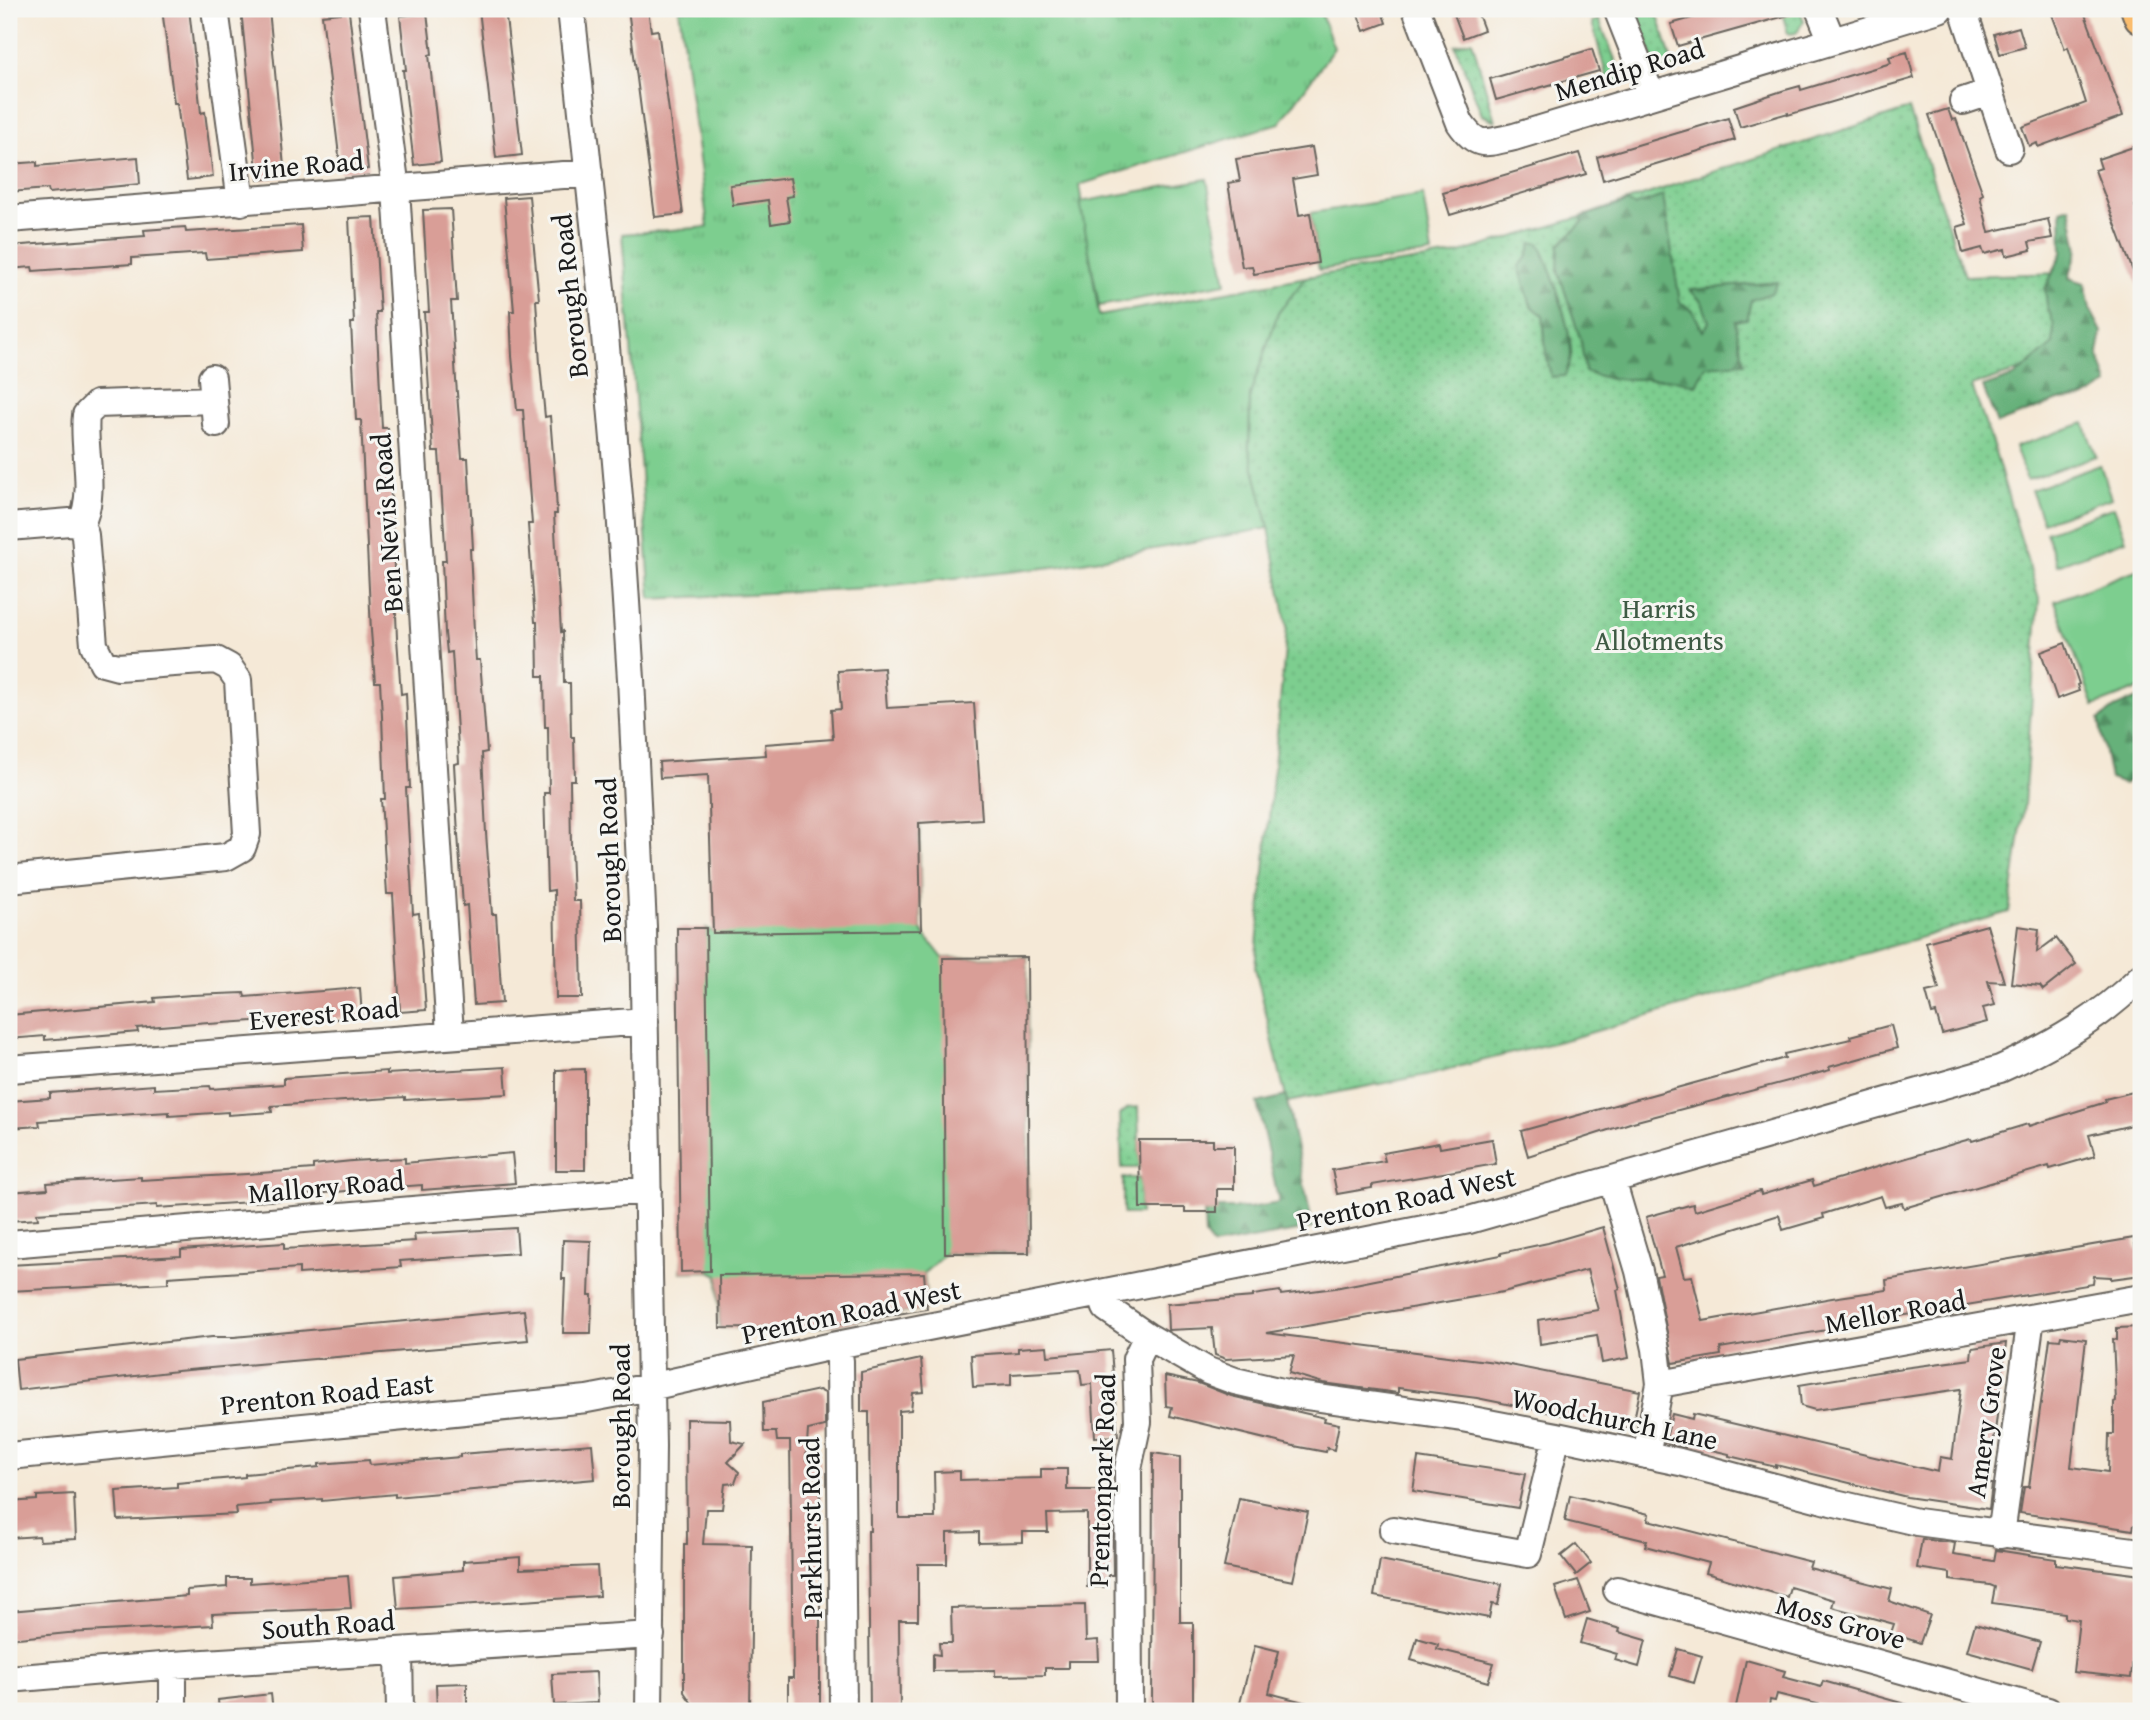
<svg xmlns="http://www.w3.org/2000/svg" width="2150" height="1720" viewBox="0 0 2150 1720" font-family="'Gentium Book Plus',serif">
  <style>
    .grass { fill: url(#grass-dots); stroke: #4c7556; stroke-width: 2 }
    .forest { fill: url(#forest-firs); stroke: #41664b; stroke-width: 2 }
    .park { fill: url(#park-tufts); stroke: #4c7556; stroke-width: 2 }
    .pitch { fill: #7dce8f; stroke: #4c7556; stroke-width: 2 }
    .building { fill: #d99e97 }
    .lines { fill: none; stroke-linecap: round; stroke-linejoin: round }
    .minor-casing { stroke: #68645d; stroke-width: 30 }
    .major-casing { stroke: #68645d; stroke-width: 37 }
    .minor { stroke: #fff; stroke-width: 26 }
    .major { stroke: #fbbd6e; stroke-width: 33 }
    .labels { text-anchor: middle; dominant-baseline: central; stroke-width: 6; stroke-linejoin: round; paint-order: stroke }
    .street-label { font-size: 28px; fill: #1c1c1c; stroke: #f6f6f2 }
    .park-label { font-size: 28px; fill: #3e5a44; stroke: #f6f6f2 }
  </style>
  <defs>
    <pattern id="grass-dots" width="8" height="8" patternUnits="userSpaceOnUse" patternTransform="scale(1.75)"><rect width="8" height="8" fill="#7dce8f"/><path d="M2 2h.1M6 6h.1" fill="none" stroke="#6bb07b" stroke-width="1.8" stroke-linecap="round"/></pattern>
    <pattern id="forest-firs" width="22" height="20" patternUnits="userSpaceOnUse" patternTransform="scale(1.75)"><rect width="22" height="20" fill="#66b17a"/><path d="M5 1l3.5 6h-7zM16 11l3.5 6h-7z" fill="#538f63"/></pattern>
    <pattern id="park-tufts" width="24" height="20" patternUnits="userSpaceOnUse" patternTransform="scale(1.75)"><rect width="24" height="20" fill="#7dce8f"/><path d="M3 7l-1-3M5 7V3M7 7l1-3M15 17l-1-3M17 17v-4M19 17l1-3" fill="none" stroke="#6bb07b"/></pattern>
  </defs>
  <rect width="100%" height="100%" fill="#f6f6f2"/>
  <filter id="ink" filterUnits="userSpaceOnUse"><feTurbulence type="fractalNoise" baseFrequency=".0143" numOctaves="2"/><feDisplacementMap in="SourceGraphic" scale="14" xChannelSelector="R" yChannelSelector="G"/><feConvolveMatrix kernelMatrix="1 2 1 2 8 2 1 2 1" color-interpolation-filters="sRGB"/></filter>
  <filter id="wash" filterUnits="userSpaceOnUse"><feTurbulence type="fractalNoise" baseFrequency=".00686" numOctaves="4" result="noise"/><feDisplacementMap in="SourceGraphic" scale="28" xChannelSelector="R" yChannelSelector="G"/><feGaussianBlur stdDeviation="1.57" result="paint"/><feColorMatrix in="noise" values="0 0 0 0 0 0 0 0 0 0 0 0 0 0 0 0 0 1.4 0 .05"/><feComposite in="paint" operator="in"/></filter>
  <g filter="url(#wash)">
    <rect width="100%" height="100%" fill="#f5e9d7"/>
    <path class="grass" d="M1635 9H1656L1674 68 1666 70 1655 64Z
      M1781 9H1799L1804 21 1796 33 1788 34Z
      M1599 20 1621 74 1616 85 1609 86 1592 22Z
      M1472 40 1495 121 1482 115 1455 45Z
      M1909 109 1965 276 2062 273 2065 356 1972 386 1993 446 2039 599 2024 805 2009 912 1572 1038 1426 1075 1287 1102 1255 967 1287 627 1269 528 1249 449 1250 395 1278 313 1306 277 1453 255 1581 217 1694 178Z
      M1138 1107 1140 1168H1122L1120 1115 1128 1108Z
      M1123 1178H1140V1214H1123Z"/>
    <path class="forest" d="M1663 196 1680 302 1693 311 1703 331 1709 322 1702 302 1690 290 1778 282 1772 293 1751 300 1747 319 1735 321 1744 363 1706 366 1696 385 1671 379H1610L1585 372 1581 341 1558 270 1559 245 1583 222 1581 217 1627 202 1634 206Z
      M2070 207 2078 250 2069 278 2085 283 2090 309 2102 332 2098 353 2108 384 2084 398 2059 400 1997 424 1983 387 2015 376 2053 344 2054 325 2047 306 2045 289 2062 253 2061 210Z
      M1532 243H1539C1550 264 1572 331 1571 355 1571 361 1567 369 1565 376L1551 377 1546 354 1543 315 1531 306 1519 266 1527 258Z
      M2141 696V772L2124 784 2110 779 2099 720 2114 708Z
      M1286 1096 1313 1228 1213 1246 1205 1236 1204 1212H1217V1208H1249L1279 1203 1257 1103Z"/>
    <path class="park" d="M679 9H1319L1334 48 1280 123 1079 185 1099 316 1306 277 1278 313 1250 395 1249 449 1269 528 1061 566 866 588 651 599 622 234 708 227Z"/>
    <path class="pitch" d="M1207 179 1226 283 1099 306 1080 202Z
      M1423 195 1432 253 1319 270 1310 213Z
      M2084 423 2096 456 2027 480 2015 447Z
      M2100 465 2112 498 2043 522 2031 490Z
      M2114 507 2126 540 2057 565 2046 532Z
      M2141 568V688L2094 706 2055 601Z
      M919 818 921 930 943 958 1027 957 1029 1253 945 1254 924 1273 927 1309 811 1329 720 1328 718 1275 710 1271 681 1272 706 928 713 932Z"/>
    <g id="blocks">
      <path class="building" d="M162 9H189L201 113 205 112 213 177 187 180 177 103H174Z
        M241 9H269L285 177 258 180Z
        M479 9H505L522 155 496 158Z
        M628 9H648L651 31 658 30 683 214 655 217Z
        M1368 9H1381L1386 23 1364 31 1357 12Z
        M1452 9H1476L1484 30 1463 38Z
        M1723 9H1791L1792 14 1678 46 1671 24Z
        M2050 9H2083L2123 116 2038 147 2037 143 2029 146 2022 127 2086 103 2068 47 2065 49Z
        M349 12 368 169 341 172 322 15Z
        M427 13 432 54 429 55 441 162 414 165 403 70H406L400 16Z
        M2019 27 2025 47 2000 54 1994 34Z
        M1592 49 1599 71 1496 100 1490 79Z
        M1907 52 1914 78 1788 115V113L1740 127 1734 107 1782 91 1800 86 1801 90 1891 63 1889 57Z
        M1948 109 1952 120 1956 119 1983 194 1980 196 1989 232 2048 219 2052 238 2029 242 2031 250 2006 256 2005 249 1984 254 1982 248 1963 253 1957 227 1967 224 1929 115Z
        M1728 118 1735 140 1603 180 1597 157Z
        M2136 146 2141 160V203L2135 206 2141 222 2140 290 2095 170 2101 168 2098 159Z
        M1312 147 1317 175 1293 179 1299 215 1310 213 1318 263 1254 274 1252 266 1242 267 1228 183 1240 181 1236 159Z
        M1579 153 1586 174 1450 215 1443 193Z
        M138 157 140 184 49 193 48 189 9 192V164L37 162V166Z
        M790 178 793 196 786 197 790 221 771 224 768 200 733 205 730 185Z
        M529 196 539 300H536L540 364 545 417 550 416 556 493 557 514H554L561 632 563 631 564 683H570L571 737H574L575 780H570L571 847 573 901H580L582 998H556L554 890 547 891 544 793H549L548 727H545L544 676H538L537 622H535L528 524H532L523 410H517L512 356 510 311H514L504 198Z
        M451 209 457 301H451L456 380 462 458H468L473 549H470L474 631 476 660H480L487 752 482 753 486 833 492 914H496L502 1003 474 1005 467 905 463 906 458 834 454 764 459 763 452 652 447 653 445 633 442 561H446L439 452H433L424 312H429L423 210Z
        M374 217 380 312H376L382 428H388L397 638 401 694 406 693 410 788H406L413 914 419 913 426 1010 400 1012 393 894H387L381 799H385L382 716 380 682H375L371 631 361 420H356L351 323H354L349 218Z
        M301 225 303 252 206 259 205 253 132 258V264L33 271 32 267 9 269V246L145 236 144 230 185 227 186 232Z
        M2065 643 2079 684 2077 685 2079 691 2057 699 2041 652Z
        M884 668 887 708 974 703 982 819 919 823 921 930 713 933 708 775 660 778 659 762 766 755 765 744 833 739 831 710 841 709 838 671Z
        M1987 925 2004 982 1988 981 1995 1005 1983 1008 1987 1022 1942 1034 1936 1013 1932 1014 1926 992 1939 989 1926 942Z
        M2018 926 2039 929 2037 952 2056 938 2076 964 2043 990 2040 986 2011 983Z
        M677 928H706L710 1271 681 1272Z
        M1027 957 1029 1253H945L943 958Z
        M360 988 362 1017 266 1024V1020L209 1024 208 1022 137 1028 138 1032 56 1039 45 1040V1036L9 1039V1015L155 1002 154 998 192 995 244 993 245 997Z
        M1891 1025 1897 1048 1829 1067 1830 1070 1633 1122 1528 1156 1521 1131 1785 1058 1784 1054 1851 1039 1850 1036Z
        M505 1067 507 1094 405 1100V1097L329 1102 271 1106 272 1112 228 1115V1112L169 1116V1112L134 1114 39 1121 40 1126 9 1128V1101L50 1098V1093L154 1085V1089L210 1086 211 1089 284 1084V1078L387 1071V1074Z
        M585 1069V1170H556V1070Z
        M2141 1090V1123L2089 1135 2095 1156 2050 1169 2049 1166 1904 1208 1902 1203 1885 1207 1881 1196 1823 1214 1824 1218 1783 1230 1779 1215 1676 1247 1684 1277 1692 1276 1703 1321 1832 1298 1887 1290 1886 1280 2134 1238 2136 1250 2141 1249V1275L2111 1279V1277L2094 1276 2093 1284 1827 1328V1330L1720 1348 1721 1355 1673 1363 1656 1276 1662 1275 1646 1217 1693 1204 1695 1211 1760 1191 1761 1195 1812 1180 1814 1186 1963 1141 1971 1139 1972 1141 2028 1124 2029 1126 2106 1102 2105 1099Z
        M1492 1139 1496 1164 1372 1185V1188L1337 1194 1332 1170 1385 1161 1383 1153 1439 1143 1440 1148Z
        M1139 1140H1213V1146H1234V1189H1217V1212H1185V1208H1140Z
        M512 1153 515 1183 422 1190V1185L368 1189 303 1195V1199L283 1200 157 1208V1205L37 1213 38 1219 9 1221V1192L48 1189 47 1183 141 1177V1180L247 1174 313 1169V1165L352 1161 405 1158V1163Z
        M1603 1227 1620 1289 1617 1290 1629 1358 1602 1363 1597 1335 1540 1344 1538 1320 1598 1310 1587 1270 1503 1292 1266 1333 1495 1362 1640 1391 1632 1429 1477 1398 1398 1388V1393L1323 1383 1289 1373 1294 1355 1226 1359 1215 1355 1212 1328 1168 1330 1167 1304 1253 1297V1295L1280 1291 1281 1295 1335 1288 1501 1255V1253L1548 1243Z
        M516 1228 518 1253 400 1261 401 1267 299 1274V1268L168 1277V1283L9 1291V1265L181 1256V1250L284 1243V1249L415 1241 414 1234Z
        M563 1240 591 1241 589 1295H592L591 1333H563L565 1279H562Z
        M924 1273 927 1309 811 1329 720 1328 719 1275Z
        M524 1310 528 1340 177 1371 18 1390 15 1359 212 1337H234Z
        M2141 1327V1526L2134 1525 2133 1530 2020 1513 2024 1487H2029L2050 1339 2060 1340 2061 1336 2086 1339 2071 1467 2108 1472 2109 1434H2114V1402L2116 1401 2113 1339 2117 1340V1328Z
        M2006 1343 1990 1472 1989 1484H1992L1989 1509 1907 1497 1776 1465V1467L1729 1456V1454L1686 1444 1685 1447 1665 1442 1672 1414 1692 1419 1693 1414 1938 1472 1940 1457 1952 1459 1961 1389 1815 1410 1801 1406 1799 1385 1896 1369 1971 1359 1972 1348Z
        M1047 1346 1048 1356 1111 1350 1118 1436 1095 1437 1092 1384 1082 1385 1080 1370 1011 1374V1385L973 1387 971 1355 1018 1352V1348Z
        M921 1359 924 1392 913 1393 911 1410 899 1411V1518H935L934 1472 960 1471V1480L1041 1478V1469H1067V1490H1108V1501H1112L1113 1575H1108V1587H1087V1513L1047 1514 1048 1532H1023V1542L979 1543V1532L947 1533V1564H918V1620H899L900 1711H870L868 1531H870L869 1412H861V1372Z
        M1165 1376 1198 1383 1231 1396 1325 1418 1324 1421 1339 1424 1334 1450 1327 1448 1326 1452 1294 1446 1170 1416 1172 1407 1166 1406Z
        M819 1390 825 1393V1426L808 1430 806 1460H820V1711H788V1678H793L790 1441H777L776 1432H764L763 1402Z
        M686 1419 730 1420 731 1441 745 1444 728 1462 739 1472 735 1483 725 1484 722 1509H706L703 1544 752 1545 750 1711H697L684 1692V1544H687Z
        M592 1444 595 1479 395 1497V1494L322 1501V1499L270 1502 271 1504 236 1507 237 1514 118 1520 116 1491 177 1487V1483L245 1477V1474L319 1467V1464L369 1460 370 1465 460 1457V1454Z
        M1153 1453 1180 1457V1622H1193V1711H1152Z
        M1418 1458 1525 1474 1518 1508 1413 1491Z
        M74 1494 76 1539 40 1541 39 1536 9 1538V1502L37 1500V1496Z
        M1570 1495 1649 1514 1648 1520 1811 1562 1809 1568 1892 1589 1889 1601 1930 1615 1920 1643 1891 1633 1894 1624 1832 1607 1834 1600 1790 1587 1787 1597 1706 1573 1709 1563 1645 1546 1647 1541 1565 1521Z
        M1239 1498 1308 1512 1293 1581 1224 1567Z
        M1922 1539 1955 1543 1953 1555 1994 1561 1996 1550 2056 1559V1564L2141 1575V1636H2135L2131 1678 2073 1672 2079 1620 2065 1618V1613L1992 1603 1995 1587 1990 1585 1950 1580V1573L1917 1568Z
        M1576 1544 1591 1563 1576 1575 1561 1556Z
        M520 1557V1569L597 1566 599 1596 398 1609 395 1576 463 1570V1561Z
        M1380 1560 1502 1584 1498 1605 1492 1604 1489 1618 1374 1596Z
        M348 1576 351 1608 212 1614 213 1625 68 1633 9 1639V1611L187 1596V1590L227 1587V1578H250V1583Z
        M1578 1580 1590 1612 1566 1620 1555 1587Z
        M1085 1605 1086 1641 1098 1640 1099 1661H1068V1668H1045V1675L995 1676V1670L933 1671V1654L940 1655 939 1643H952L951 1608Z
        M1587 1619 1620 1629 1619 1632 1646 1640 1639 1667 1615 1660 1617 1654 1580 1643Z
        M1975 1624 2040 1642 2032 1669 1967 1651Z
        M1417 1638 1438 1644 1437 1649 1494 1663 1488 1682 1411 1660Z
        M1255 1645 1279 1651 1269 1693 1315 1705 1314 1711H1238Z
        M1678 1649 1702 1656 1694 1683 1670 1676Z
        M1746 1660 1785 1671 1783 1677 1821 1687 1823 1681 1912 1706 1911 1711H1845L1777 1694 1775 1701 1770 1700 1768 1711H1735Z
        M596 1672 598 1703 554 1705 552 1674Z
        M467 1683V1711H437L436 1684Z
        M271 1694 273 1711H219L218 1700Z"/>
    </g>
  </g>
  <g filter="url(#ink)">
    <use href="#blocks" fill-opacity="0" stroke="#68645d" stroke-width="2"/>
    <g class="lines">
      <g class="minor-casing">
        <path id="minor" d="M215 9 241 202
          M372 9 396 189 450 1034
          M571 9 601 289 620 509 631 679 643 927 652 1446 649 1711
          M1416 9 1460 123C1478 149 1485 143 1514 137L1939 9
          M1617 9 1651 95
          M1819 9 1832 41
          M1963 9 2009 149
          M1963 101 1990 92
          M9 219 589 173
          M212 378 216 424
          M81 524C97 491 82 450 86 415L97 404 213 400
          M9 527 70 522 81 524
          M9 879 226 857 242 848 247 834 238 680 229 667 216 660 118 667 103 663 94 645 85 535 81 524
          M9 1069 645 1021
          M1612 1180 1639 1271 1656 1349 1660 1384 1646 1455
          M9 1244 648 1190
          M1101 1294 1106 1308 1147 1336 1208 1371 1235 1381 1291 1394 1462 1418 1557 1436 1680 1462 1831 1502 1917 1522 2141 1552
          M837 1345 840 1361 843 1711
          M1660 1384 2141 1298
          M9 1456 587 1399 650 1387 837 1345 1469 1220 2000 1069C2053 1045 2100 1018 2141 977
          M1393 1530 1528 1554 1557 1436
          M2001 1535 2031 1318
          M1617 1590 2048 1711
          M399 1651 400 1711
          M173 1665V1711
          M9 1679 173 1665 651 1635
          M1129 1711 1128 1469 1138 1422 1136 1359 1147 1336"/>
      </g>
      <g class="major-casing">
        <path id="major" d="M2138 9 2141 17"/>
      </g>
      <use href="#minor" class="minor"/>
      <use href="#major" class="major"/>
    </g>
  </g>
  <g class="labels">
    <g class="street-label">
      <text transform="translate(1629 69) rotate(-17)">Mendip Road</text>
      <text transform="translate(296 165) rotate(-5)">Irvine Road</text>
      <text transform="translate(569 296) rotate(-96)">Borough Road</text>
      <text transform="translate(386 523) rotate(-94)">Ben Nevis Road</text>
      <text transform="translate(608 860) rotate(-92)">Borough Road</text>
      <text transform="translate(324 1013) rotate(-5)">Everest Road</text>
      <text transform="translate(326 1186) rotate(-5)">Mallory Road</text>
      <text transform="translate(1406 1198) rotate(-12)">Prenton Road West</text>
      <text transform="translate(851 1311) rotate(-12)">Prenton Road West</text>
      <text transform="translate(1895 1311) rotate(-10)">Mellor Road</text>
      <text transform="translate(327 1393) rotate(-6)">Prenton Road East</text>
      <text transform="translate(1615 1418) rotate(12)">Woodchurch Lane</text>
      <text transform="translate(1985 1422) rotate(-82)">Amery Grove</text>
      <text transform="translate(619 1426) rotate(-90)">Borough Road</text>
      <text transform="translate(1101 1480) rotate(-88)">Prentonpark Road</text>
      <text transform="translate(810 1528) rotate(-91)">Parkhurst Road</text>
      <text transform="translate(1841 1621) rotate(16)">Moss Grove</text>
      <text transform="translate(328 1624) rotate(-4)">South Road</text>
    </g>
    <g class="park-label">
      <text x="1659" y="607">Harris<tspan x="1659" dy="32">Allotments</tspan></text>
    </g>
  </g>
  <rect width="2150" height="1720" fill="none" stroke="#f6f6f2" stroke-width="35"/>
</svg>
